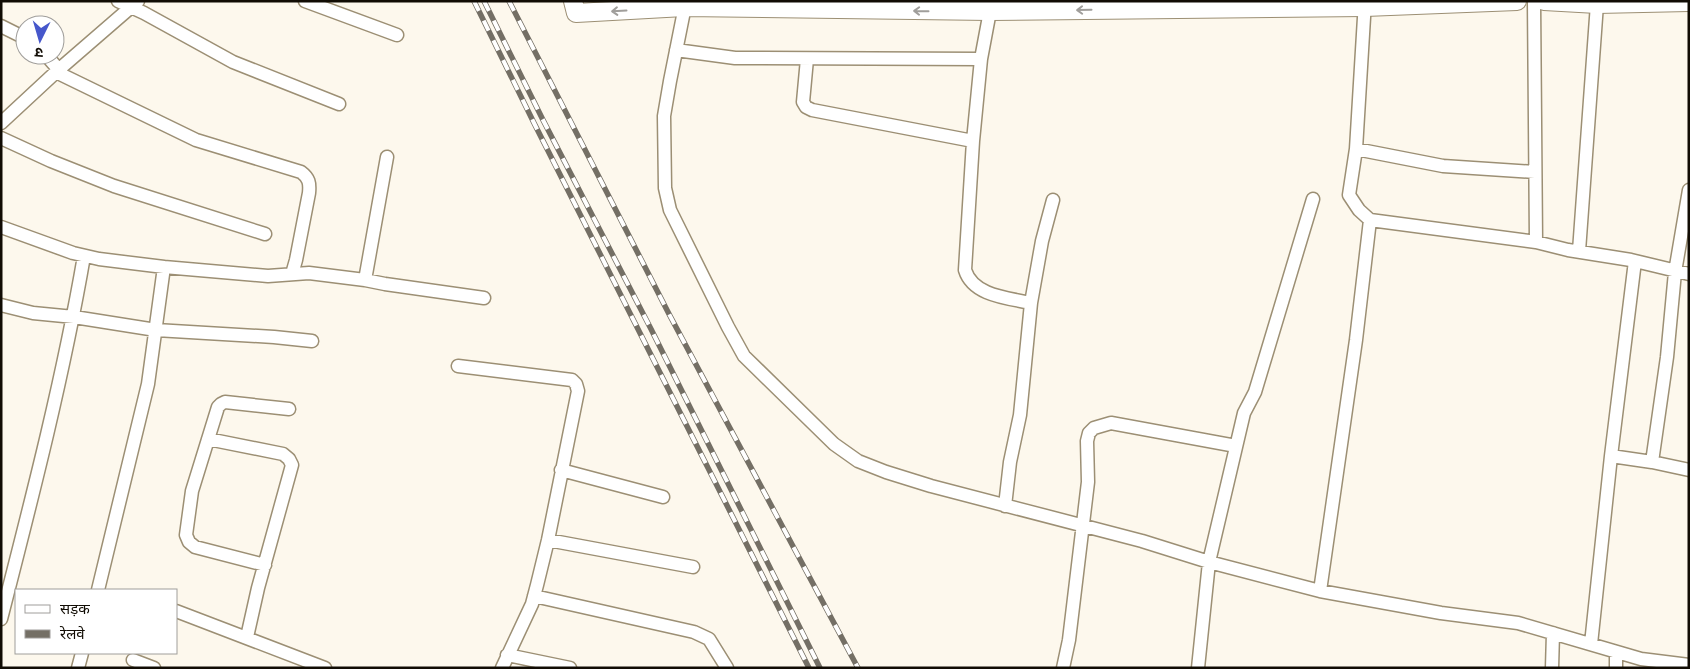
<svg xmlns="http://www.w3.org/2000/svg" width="1690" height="669" viewBox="0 0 1690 669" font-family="'PT Serif','Noto Sans Devanagari',serif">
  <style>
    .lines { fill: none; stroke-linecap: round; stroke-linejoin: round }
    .street-casing { stroke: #9c8f74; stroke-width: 15 }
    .secondary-casing { stroke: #9c8f74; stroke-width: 20 }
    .street { stroke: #fff; stroke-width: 12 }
    .secondary { stroke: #fff; stroke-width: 18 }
    .rail-casing { stroke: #746f65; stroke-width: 5.5 }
    .rail { stroke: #fff; stroke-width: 4; stroke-dasharray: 11; stroke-linecap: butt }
    .oneway { stroke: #a09e9b }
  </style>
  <rect width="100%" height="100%" fill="#fdf8ed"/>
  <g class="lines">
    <g class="street-casing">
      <path id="street" d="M118 1 144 13 233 62 339 104
        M305 1 397 35
        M686 1 670 81 664 116 665 188 670 210 728 327 744 356 834 444 858 461 886 472 931 486 1142 541 1209 562 1244 413 1255 392 1313 199
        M991 1 990 11 981 59 973 141 965 270C973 296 1008 298 1031 303
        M1365 1 1356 149 1349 195 1359 210 1370 220 1536 242 1568 250 1631 260 1689 274
        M1534 1 1536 242
        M1 26 25 38
        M676 50 735 58 981 59
        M46 55 59 70
        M807 59 803 102 806 107 812 110 973 141
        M56 72 196 140 301 172C309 178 310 183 309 193L296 260 292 274
        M1 123 56 72 138 1
        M1 138 51 161 114 186 265 234
        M1356 149 1443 166 1535 172
        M1 227 73 253 99 259 164 267 268 276 309 273 365 280 385 284 484 298
        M1579 251 1597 4
        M365 280 387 157
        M1 305 33 313 74 317 156 330 274 337 312 341
        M458 366 572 380 576 384 578 391 548 540 537 585 532 604 502 668
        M208 439 283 454 289 459 292 465 258 588 247 637
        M1611 456 1652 462 1667 357 1675 272 1689 190
        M1652 462 1689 470
        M561 470 663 497
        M1005 506 1010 462 1020 415 1031 303 1042 241 1053 200
        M548 540 693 567
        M265 565 195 547 189 542 186 535 192 491 218 407 221 404 225 402 289 409
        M98 590 148 384 164 267
        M1320 591 1356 340 1370 220
        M534 596 694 632 709 639 727 668
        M176 611 325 668
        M1 619C32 498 63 378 84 256
        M1591 644 1611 456 1635 261
        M507 655 570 668
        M133 660 154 668
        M78 668 82 653
        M1063 668 1069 640 1088 482 1087 441 1089 433 1094 428 1111 423 1236 446
        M1198 668 1209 562 1320 591 1441 613 1518 623 1641 659 1689 665
        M1552 668 1553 633
        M1616 668V652"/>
    </g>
    <g class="secondary-casing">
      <path id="secondary" d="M573 1 576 13 684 7 990 11 1365 7 1517 1
        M1544 1 1597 4 1689 2"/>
    </g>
    <use href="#street" class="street"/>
    <use href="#secondary" class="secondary"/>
    <g class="rail-casing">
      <path id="rail" d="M474 1 534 123 809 668
        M484 1 543 120 651 329 820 668
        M509 1 669 314 858 668"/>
    </g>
    <use href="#rail" class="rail"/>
  </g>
  <defs><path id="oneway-shaft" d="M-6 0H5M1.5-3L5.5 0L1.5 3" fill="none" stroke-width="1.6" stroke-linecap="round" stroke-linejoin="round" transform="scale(1.25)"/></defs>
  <g class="oneway">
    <use href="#oneway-shaft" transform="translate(1084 10) rotate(179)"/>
    <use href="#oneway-shaft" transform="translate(619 11) rotate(177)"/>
    <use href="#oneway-shaft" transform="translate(921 11) rotate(-179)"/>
  </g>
  <rect width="1690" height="669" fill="none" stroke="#110c04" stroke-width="5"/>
  <rect x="15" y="589" width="162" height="65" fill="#ffffff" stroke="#a09e9b"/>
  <rect x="25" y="605" width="25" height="8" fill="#ffffff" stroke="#a09e9b"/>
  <text x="60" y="614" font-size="15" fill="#110c04">सड़क</text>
  <rect x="25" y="630" width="25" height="8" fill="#746f65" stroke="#a09e9b"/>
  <text x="60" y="639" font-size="15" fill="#110c04">रेलवे</text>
  <g transform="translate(40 40) rotate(185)"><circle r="24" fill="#ffffff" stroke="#a09e9b"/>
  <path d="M0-4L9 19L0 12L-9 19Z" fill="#4657cb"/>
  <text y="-8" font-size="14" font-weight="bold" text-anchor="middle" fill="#110c04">उ</text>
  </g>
</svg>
